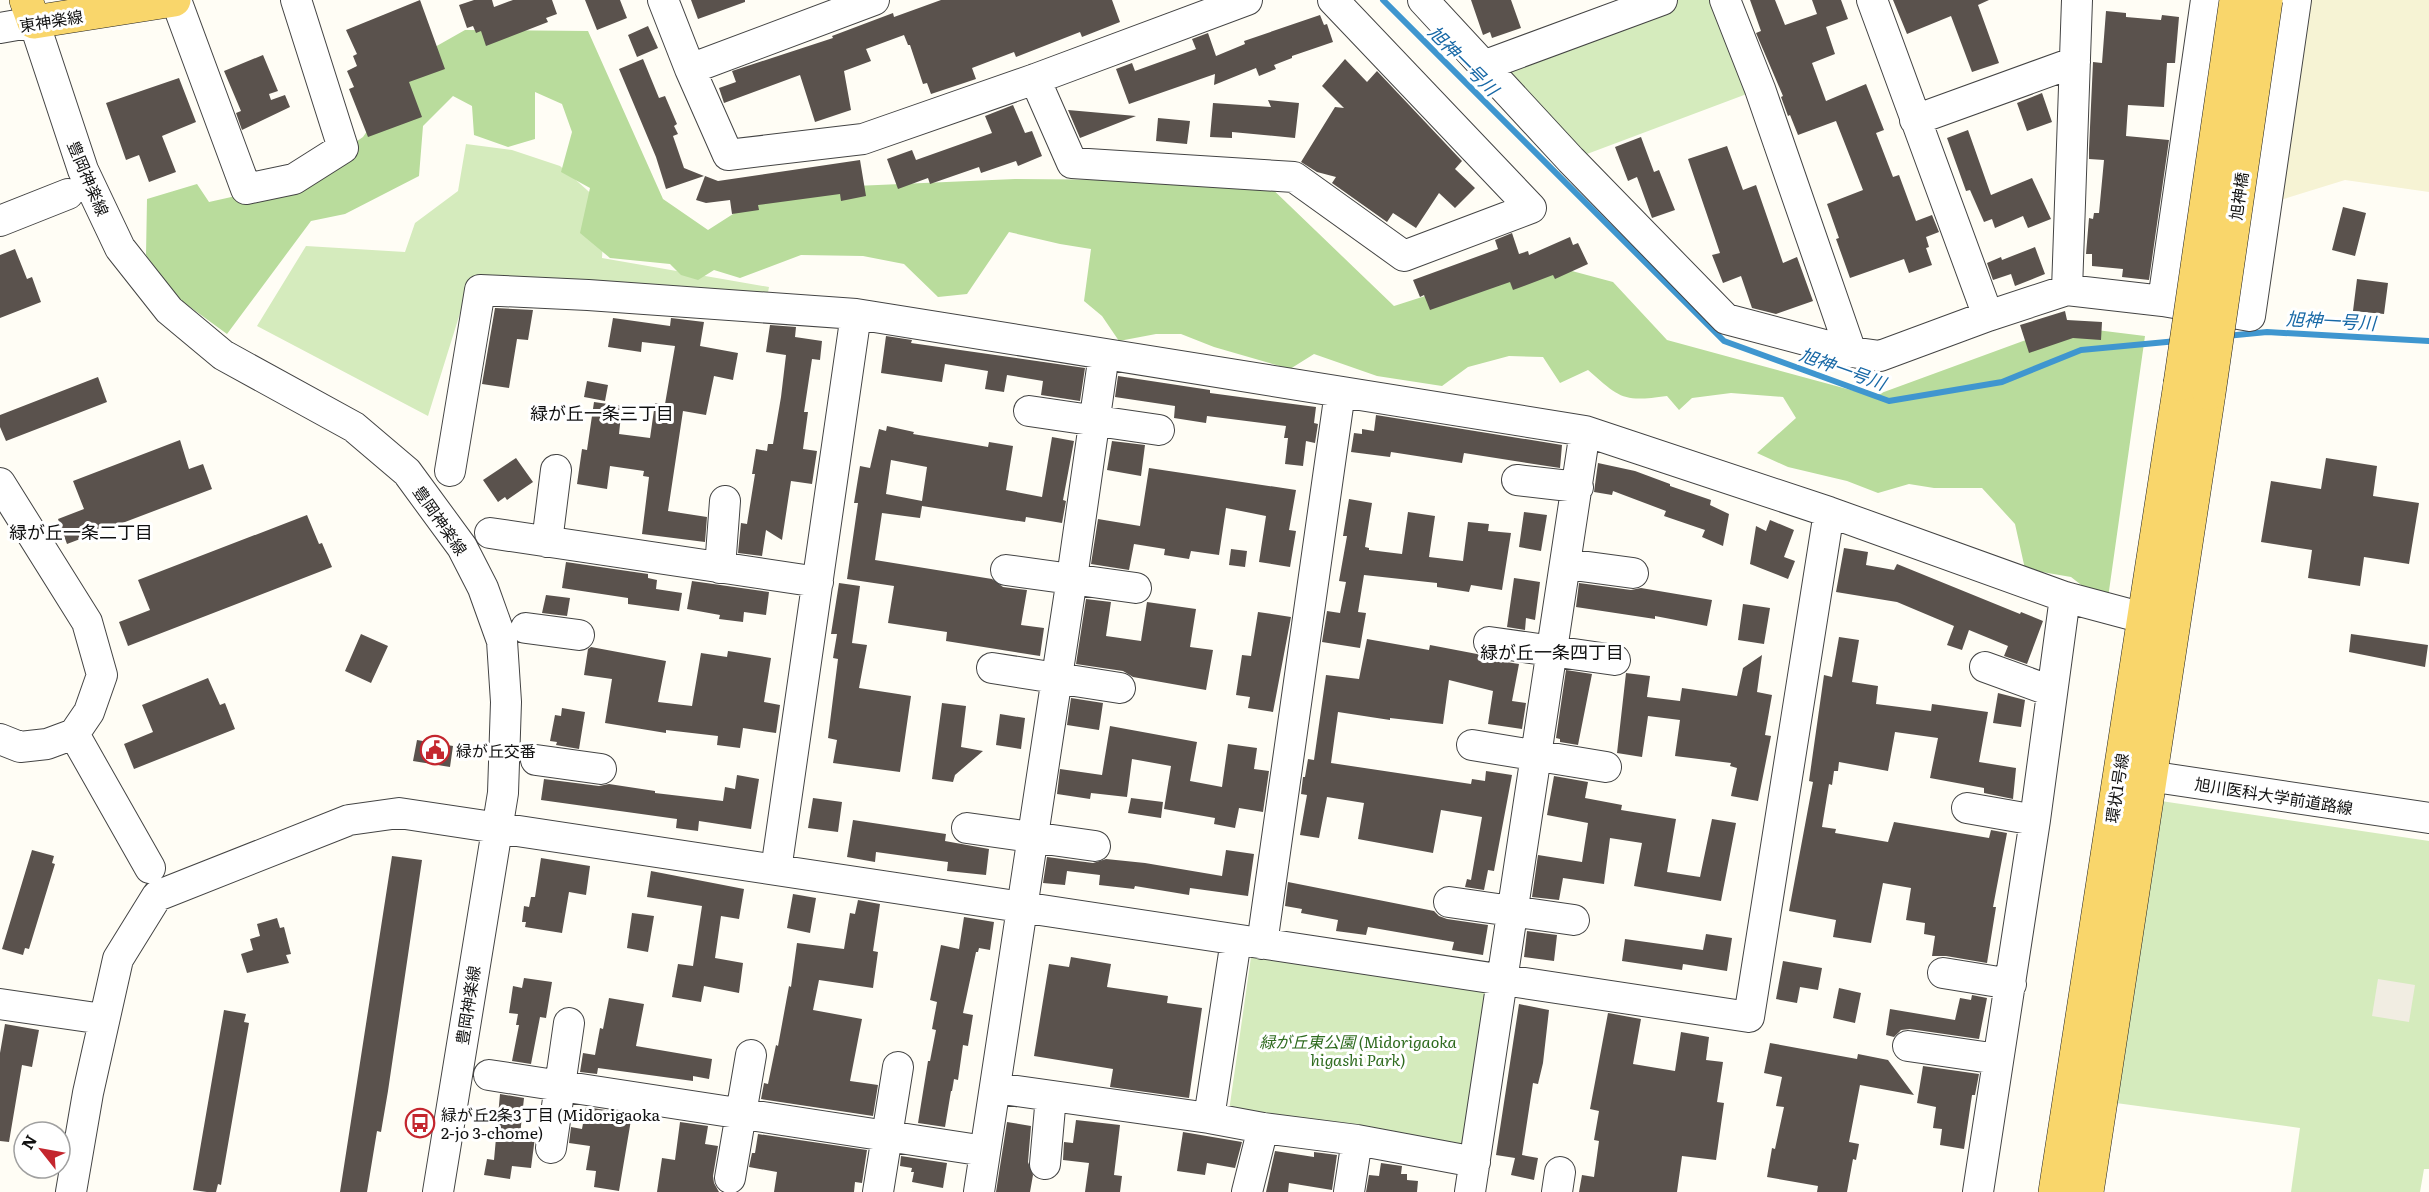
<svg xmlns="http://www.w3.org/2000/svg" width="2429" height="1192" viewBox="0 0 2429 1192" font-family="Literata,'Noto Sans JP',serif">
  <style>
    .farmland { fill: #f6f3d4 }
    .green { fill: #d5ebbd }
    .forest { fill: #b9dc9c }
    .plaza { fill: #f1ede2 }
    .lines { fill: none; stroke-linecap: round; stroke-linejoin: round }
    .stream { stroke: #3f96cf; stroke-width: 6 }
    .building { fill: #5a524d; fill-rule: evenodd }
    .minor-casing { stroke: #444; stroke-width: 32 }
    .major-casing { stroke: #222; stroke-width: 34 }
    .minor { stroke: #fff; stroke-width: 30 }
    .major { stroke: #f9d66b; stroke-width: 33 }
    .major-bridge-casing { stroke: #222; stroke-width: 34; stroke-linecap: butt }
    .major-bridge { stroke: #f9d66b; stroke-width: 33 }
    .labels { text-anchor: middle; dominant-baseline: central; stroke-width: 6; stroke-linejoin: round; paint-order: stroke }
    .street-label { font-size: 16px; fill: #111; stroke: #fff }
    .poi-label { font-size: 16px; fill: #111; stroke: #fff; text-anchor: start }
    .park-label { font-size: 16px; font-style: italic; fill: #2f6b1f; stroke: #fff }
    .water-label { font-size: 18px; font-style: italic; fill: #1768a6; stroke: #fff }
    .neighbourhood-label { font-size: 18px; fill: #111; stroke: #fff }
  </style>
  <rect width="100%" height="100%" fill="#fffdf5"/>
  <path class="farmland" d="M2301 0H2429V192L2345 180 2271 203Z"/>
  <path class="green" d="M1662 0H1725L1760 89 1571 160 1483 66Z
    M466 144 512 150 560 166 605 206 602 258 769 287 767 298 470 281 428 416 257 326 306 246 405 252 415 223 458 191Z
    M2161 801 2429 841V1169H2424L2420 1192H2291L2300 1128 2116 1103Z
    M1251 957 1488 990 1465 1144 1229 1111Z"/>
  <path class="forest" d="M465 30 588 31 663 199 708 230 755 200 855 186 1015 179 1264 181 1394 306 1519 266 1557 267 1613 282 1667 340 1873 396 2064 326 2145 336 2107 605 2071 577 2025 569 2015 524 1982 488H1934L1909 484 1878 493 1847 481 1788 467 1757 453 1796 418 1783 397 1731 393 1692 398 1679 410 1667 396C1623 402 1621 399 1588 370L1560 383 1543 357 1509 356 1468 367 1442 386 1377 376 1314 354 1290 369 1214 347 1181 334H1156L1119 341 1102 316 1084 301 1091 249 1060 244 1009 232 967 294 938 297 904 264 863 256 801 255 740 278 714 270 698 280 681 275 670 264 610 258 580 233 590 188 561 172 572 132 562 104 535 92V139L508 147 474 135 472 106 453 96 423 126 419 176 345 214 311 221 227 334 175 296 146 255 147 199 197 184 209 202 295 183 363 137 419 56Z"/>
  <path class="plaza" d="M2378 979 2415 985 2409 1022 2372 1016Z"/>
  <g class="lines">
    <path class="stream" d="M1383 0 1724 341 1889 401 2002 382 2081 350 2177 341
      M2226 336 2267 332 2429 341"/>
  </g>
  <path class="building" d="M420 0 445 69 409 82 422 117 368 137 349 89 354 87 347 71 357 66 353 56 357 54 346 30Z
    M474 0H492L494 7 513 0H552L557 14 546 18 548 22 486 46 481 31 476 33 473 26 467 28 459 5Z
    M585 0H620L627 18 597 30Z
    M691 0H745V2L698 19Z
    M941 0H1112L1120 22 1082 37 1080 32 1016 57 1014 52 972 68 976 79 931 94 927 83 923 84 910 45H908L904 35 866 49 871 61 844 71 851 110 815 122 800 75 724 103 719 88 736 82 732 71 833 38 832 36 893 13 894 17Z
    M1471 0H1511L1521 28 1492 38 1490 32 1483 35Z
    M1750 0H1775L1785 25 1817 14 1812 0H1841L1848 19 1826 27 1835 54 1812 63 1826 101 1866 84 1884 130 1876 133 1893 177 1899 175 1916 221 1932 215 1939 232 1926 237 1929 247 1926 248 1932 265 1909 273 1904 259 1850 278 1836 239 1839 238 1827 204 1863 190 1836 121 1798 135 1790 115 1788 116 1781 97 1783 96 1756 33 1761 31Z
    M1893 0H1989L1978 5 1999 63 1972 72 1951 16 1907 34Z
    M2106 11 2126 13V17L2161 20 2162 15 2179 17 2175 63H2167L2164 107 2128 105 2126 136 2169 140 2149 280 2122 277 2123 269 2092 266V254H2086L2089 218 2093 219 2094 213H2099L2104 160 2089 159V149L2093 62 2102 63Z
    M1320 15 1324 25 1327 24 1333 42 1292 56V58L1274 65 1276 69 1259 76 1256 68 1214 85 1215 74 1129 104 1116 69 1132 63 1135 71 1196 49 1192 39 1208 33 1216 56 1245 44 1244 41Z
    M648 26 658 48 637 57 628 35Z
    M263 55 278 91 269 94 271 100 285 95 290 107 242 130 236 113 241 111 224 71Z
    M643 59 659 98 665 96 677 124 674 126 678 134 673 136 684 168 704 176 666 189 656 157 619 69Z
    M1345 59 1367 82 1377 71 1462 161 1455 169 1475 188 1455 208 1439 193 1416 228 1393 213 1387 222 1332 183 1336 177 1317 172 1301 162 1335 107 1344 108 1322 86Z
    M179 78 196 122 162 136 176 172 149 182 139 155 126 160 106 103Z
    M2042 93 2052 122 2027 131 2017 103Z
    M1268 100 1299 103 1295 138 1232 132V138L1210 137 1213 103 1271 107Z
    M1013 105 1025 133 1032 131 1042 156 1018 166 1016 161 981 173 979 167 930 184 928 178 898 189 887 159 912 150 916 160 992 133 985 116Z
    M1068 110 1136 116 1080 138Z
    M1158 118 1190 121 1187 144 1156 141Z
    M1968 130 1991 195 2032 178 2051 219 2028 228 2023 216 1995 228 1992 219 1984 222 1970 190 1966 191 1947 138Z
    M1641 137 1654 172 1659 170 1675 210 1652 218 1637 177 1628 181 1615 147Z
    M1727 146 1743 190 1756 185 1783 263 1797 257 1813 301 1776 314 1752 308 1741 276 1723 283 1712 255 1720 253 1688 159Z
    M860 160 866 196 841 201 840 194 758 205 759 210 732 214 730 200 706 203 696 200 705 176 718 181Z
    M2343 207 2366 213 2355 256 2332 250Z
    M1512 233 1519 254 1528 251 1529 255 1570 237 1573 245 1578 243 1588 264 1555 279 1553 275 1513 290 1510 282 1430 310 1424 295 1420 297 1413 280 1498 249 1495 240Z
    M2035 247 2045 274 2015 286 2011 274 1993 280 1987 263 2001 257 2002 260Z
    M15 249 27 279 32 277 41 302 0 318V255Z
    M2357 279 2388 283 2384 314 2353 311Z
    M495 308 533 310 528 340 517 339 509 388 482 384Z
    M2065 311 2067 320 2102 322 2101 340 2073 338 2029 353 2020 325Z
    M613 318 670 326 671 318 704 322 700 346 738 353 733 380 714 376 706 415 683 411 668 511 707 517 705 542 642 534 649 477 643 476 644 471 610 466 607 489 577 484 582 449 587 450 594 402 622 406 619 434 650 438 655 403 665 404 675 346 642 342 641 352 608 347Z
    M770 325 796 327 795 337 822 341 820 360 812 359 804 412H808L803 449 817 451 812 484 791 481 782 540 766 530 762 556 738 553 741 523 747 524 755 474H752L756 449 767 451 768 444H773L781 397 786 355 766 352Z
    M886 336 912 340 911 343 1085 368 1080 401 1041 395 1043 381 1007 375 1004 392 985 389 988 371 945 364 942 382 881 373Z
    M1118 376 1210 390V393L1316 407 1314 423 1318 424 1315 443 1306 441 1303 466 1285 464 1288 438H1284L1286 426 1207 416 1206 423 1174 418 1175 406 1115 397Z
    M98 377 107 402 6 441 0 427V415Z
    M587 381 608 385 605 401 584 397Z
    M1376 415 1562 445 1560 468 1464 453 1462 463 1391 452 1390 457 1351 452 1354 433 1362 434V429L1374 431Z
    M887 426 914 432 913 434 988 447 989 442 1013 446 1006 490 1042 497 1052 437 1074 441 1063 500 1066 501 1062 523 1026 517 1025 522 922 506 920 518 882 513 875 560 992 579 1003 587 1027 590 1021 625 1044 628 1040 656 946 641 947 632 888 623 894 586 847 579 858 503H854L860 466 870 468 879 429 886 431ZM891 460 927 467 922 501 886 494Z
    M180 440 189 469 203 464 212 489 67 544 58 519 84 509 73 481Z
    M1112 441 1145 445 1141 476 1107 470Z
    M516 458 533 482 507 500 505 497 498 502 483 480Z
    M2326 458 2377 466 2373 496 2419 503 2409 564 2364 557 2360 586 2308 578 2312 550 2261 542 2271 481 2321 489Z
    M1598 463 1635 471 1670 484V486L1711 500 1710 505 1729 514 1723 546 1702 537 1705 530 1664 516 1666 511 1613 491 1612 495 1594 492Z
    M1149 468 1296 490 1289 530 1296 531 1290 567 1259 562 1266 516 1226 508 1219 555 1191 551 1189 559 1164 555 1165 549 1134 544 1129 570 1091 564 1098 519 1140 526Z
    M1349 499 1372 503 1365 547 1369 548V550L1402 554 1408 512 1435 516 1429 557 1463 561 1468 522 1489 524 1488 531 1511 533 1502 590 1471 585 1469 592 1437 587V583L1364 575 1358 612 1366 613 1360 648 1322 642 1327 611 1340 613 1346 582 1339 581 1347 536H1343Z
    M1524 512 1547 515 1541 551 1519 547Z
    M307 515 319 544 322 543 332 567 128 646 119 622 150 610 138 580Z
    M1770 520 1794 530 1784 557 1795 561 1788 579 1750 564 1756 526 1766 531Z
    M1844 548 1868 552 1866 565 1894 570 1897 564 2020 614 2021 612 2043 621 2027 664 2004 656 2008 646 1969 630 1962 650 1947 645 1954 626 1897 602 1836 592Z
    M1231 549 1247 551 1245 567 1229 565Z
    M566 562 648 574V578L657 580 656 589 682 593 679 611 628 604V598L562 588Z
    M1514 578 1540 582 1535 620 1526 618 1525 630 1507 627Z
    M692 581 769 592 766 615 744 612 743 622 719 619 720 615 687 609Z
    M839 583 860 586 852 643 867 645 859 688 911 696 900 772 833 763 837 740 828 738 838 659 833 658 837 634H831Z
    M1579 583 1631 590 1641 588 1712 600 1707 626 1655 616V619L1576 607Z
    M546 595 570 598 567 616 542 613Z
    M1086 599 1111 602 1106 636 1141 641 1147 602 1196 609 1190 647 1213 650 1206 690 1133 677 1123 671 1076 664Z
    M1743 604 1770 608 1764 644 1738 640Z
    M1258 612 1291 617 1273 712 1248 708 1250 697 1236 695 1242 655 1251 656Z
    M361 634 388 646 371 683 345 671Z
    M2351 634 2428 645 2425 667 2349 652Z
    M1839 637 1859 640 1852 682 1878 686 1876 704 1931 711 1932 704 1988 712 1979 762 2016 768 2013 799 1984 793V788L1930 778 1938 738 1895 732 1888 771 1839 762 1838 771H1834L1832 785 1829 784 1822 827 1836 829 1835 833 1888 842 1894 822 1989 838 1991 830 2007 833 1993 907H1996L1987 963 1946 956H1932L1935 936 1924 934 1925 923 1906 920 1911 888 1883 883 1871 943 1833 937 1836 920 1789 911 1813 782 1809 781 1824 675 1832 677Z
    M1367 639 1429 650 1430 645 1477 654 1487 659 1519 664 1512 701 1526 703 1522 729 1488 724 1493 691 1449 680 1443 724 1390 718V720L1338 712 1331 763 1471 784 1472 779 1485 781 1486 771 1512 775 1494 871 1488 870 1484 890 1465 887 1467 879 1471 880 1482 817 1441 810 1433 853 1358 839 1364 803 1327 797 1319 838 1300 835 1307 795 1301 794 1303 777H1305L1308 759 1314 760 1326 675 1359 679Z
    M591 647 666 661 658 702 692 706 701 653 727 657 728 651 771 658 764 702 780 705 776 733 743 728 740 748 717 745 718 736 666 730V733L605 723 612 679 584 675 588 649Z
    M1762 655 1757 692 1772 695 1765 735 1771 736 1758 801 1731 796 1737 768 1730 766 1731 763 1675 756 1680 720 1648 716 1642 757 1617 753 1626 673 1650 676 1647 697 1680 701 1682 688 1737 696 1743 668Z
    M1566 670 1592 674 1578 745 1560 742V739L1556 738Z
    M208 678 220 705 225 703 235 729 134 769 124 744 153 732 142 705Z
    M1998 693 2025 700 2021 727 1993 723Z
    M1071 698 1103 703 1099 730 1067 725Z
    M942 703 966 706 961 747 983 751 955 775 953 782 932 779Z
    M562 708 585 712 579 749 556 745 557 742 550 741 555 715 561 716Z
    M1000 714 1025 718 1021 749 996 745Z
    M1110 726 1197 742 1190 781 1222 787 1228 744 1257 748 1254 769 1269 771 1263 812 1239 808 1235 828 1214 824 1215 818 1164 809 1171 766 1132 759 1127 797 1091 793 1090 799 1057 794 1060 769 1102 775Z
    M417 740 453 746 450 767 413 761Z
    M737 775 759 779 751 829 699 821 698 831 676 828 677 819 541 800 544 779 599 786 609 784 655 791V793L723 801 725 787 735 789Z
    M1554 776 1588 782 1585 798 1622 805 1621 810 1676 819 1667 872 1700 877 1712 819 1736 823 1721 901 1634 886 1642 843 1610 838 1604 884 1563 878 1559 900 1532 897 1538 855 1582 862 1588 823 1547 815Z
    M813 798 842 802 838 832 808 828Z
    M1131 798 1163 802 1161 818 1128 813Z
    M853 820 946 834 945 841 989 849 986 875 947 871 948 862 876 852 875 862 847 857Z
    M32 850 54 856 52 863 55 864 29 949 25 948 23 955 2 949Z
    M1226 850 1254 854 1248 896 1190 888 1189 895 1135 886 1134 889 1099 885 1100 875 1067 871 1065 885 1043 883 1047 857 1093 863 1106 859 1145 863 1222 876Z
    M392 856 422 860 388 1091 381 1132 377 1131 367 1192H340Z
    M541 858 590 866 586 895 569 892 562 933 525 927 526 922H522L524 906 529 907 531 897H535Z
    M651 871 744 889 739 919 721 916 715 958 743 963 739 993 704 986 701 1002 672 997 678 964 693 966 702 906 647 897Z
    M1288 882 1434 911 1439 916 1447 919 1488 925 1483 955 1452 950 1454 942 1368 927 1366 935 1336 931 1338 920 1301 913 1302 909 1285 906Z
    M793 894 816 898 810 933 787 928Z
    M858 900 880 904 873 951 878 952 873 988 819 980 813 1010 862 1019 850 1081 878 1085 873 1116 761 1099 764 1083 768 1084 776 1045 778 1046 789 986 791 987 797 943 844 949 850 913 855 914Z
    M632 913 654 916 648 952 627 948Z
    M964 917 994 922 990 950 979 948 978 952H976L963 1013 973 1015 968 1046 963 1045 958 1080 954 1079 952 1091H951L945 1127 918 1123 928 1061H930L936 1030 932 1029 937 1002 930 1000 941 945 959 949Z
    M277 918 280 928 284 927 291 954 286 955 289 963 247 973 241 954 253 950 250 939 260 936 257 924Z
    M1527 931 1557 935 1554 961 1524 957Z
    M1706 934 1732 938 1727 971 1683 964 1682 970 1622 961 1625 939 1703 950Z
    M1071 957 1111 964 1107 987 1168 996 1167 1003 1202 1008 1189 1098 1110 1087 1113 1069 1034 1056 1049 964 1069 967Z
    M1783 961 1822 968 1818 990 1800 987 1797 1003 1776 999Z
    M524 978 552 982 546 1018 540 1017 531 1064 512 1061 519 1025H516L518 1014 509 1013 513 986 522 988Z
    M1839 988 1861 993 1855 1023 1833 1018Z
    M1972 995 1987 998 1979 1039 1910 1029 1901 1030 1894 1037 1886 1035 1890 1009 1955 1020 1960 998 1971 1000Z
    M609 998 644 1004 636 1046 712 1059 709 1079 693 1076V1081L598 1068 597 1074 580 1072 583 1053 595 1055 600 1028 603 1029Z
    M1519 1004 1549 1010 1543 1063 1538 1084 1533 1083 1522 1155 1538 1158 1534 1180 1511 1175 1515 1158 1496 1155Z
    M224 1010 246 1014 244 1022 249 1023 221 1185 218 1184 216 1192H207L193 1190Z
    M1608 1013 1641 1019 1633 1064 1675 1071 1681 1032 1709 1037 1706 1060 1723 1062 1717 1102 1724 1103 1716 1160 1682 1156 1677 1192H1579L1582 1175 1594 1177 1599 1141 1594 1140 1599 1111 1590 1109Z
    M5 1024 39 1030 32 1067 22 1065 9 1142 0 1141V1053Z
    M1770 1043 1857 1059 1858 1054 1888 1060 1914 1095 1860 1085 1849 1142 1859 1144 1856 1160 1853 1159 1847 1192H1817L1818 1186 1767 1177 1772 1148 1775 1149 1784 1107 1776 1106 1782 1077 1764 1073Z
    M1923 1066 1979 1074 1975 1095H1972L1964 1149 1940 1145 1942 1129 1933 1128 1936 1107 1917 1103Z
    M500 1094 524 1098 520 1135 535 1137 531 1168 512 1166 510 1179 484 1175 487 1159 494 1160Z
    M586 1107 632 1114 619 1191 594 1187 596 1171 586 1170 590 1146 569 1143 571 1127 582 1129Z
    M1076 1120 1120 1125 1114 1175 1122 1176 1120 1192H1085L1089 1163 1063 1160 1064 1142 1073 1143Z
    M680 1122 708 1126 705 1144 718 1146 713 1176 714 1183 719 1192H657L662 1158 675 1160Z
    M1007 1122 1031 1126 1028 1162 1033 1175 1030 1192H996Z
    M1183 1132 1242 1142 1235 1168 1207 1163 1205 1175 1177 1171Z
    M758 1134 867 1150 862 1183 855 1182 854 1192H774L777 1172 749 1167 752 1153H755Z
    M1275 1151 1314 1157V1152L1337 1155 1332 1190 1289 1183 1288 1192H1266Z
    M901 1156 947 1163 943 1188 912 1182 914 1172H911L912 1168 900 1166Z
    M1381 1163 1402 1166 1401 1174H1407V1180L1418 1181 1417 1192H1366L1369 1175 1379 1176Z"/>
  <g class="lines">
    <g class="minor-casing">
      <path id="minor" d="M176 0 246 189 294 179 343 148 296 0
        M663 0 690 69 728 155 863 139 1035 79 1247 0
        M1423 0 1571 160 1726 319 1851 352 1880 356 1988 316 2067 290 2163 301 2250 316 2296 0
        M1725 0 1760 89 1851 352
        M1872 0 1988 316
        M0 28 34 22 83 170 120 248 169 310 223 355 354 427 407 472 462 547 483 588 502 641 506 702 503 793 438 1192
        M1483 66 1662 0
        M690 69 874 0
        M1035 79 1072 163 1294 177 1404 256 1531 208 1333 0
        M1915 120 2075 62
        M0 221 68 194
        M2067 290 2077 0
        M2163 301 2206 0
        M1029 411 1159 430
        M450 471 480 290 588 295 856 314 1585 431 1829 512 2065 597 2166 624
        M1517 480 1578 487
        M0 483 87 622 102 675 89 712 74 734 47 744 20 747 0 739
        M490 533 818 582
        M547 542 556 470
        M1566 564 1633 573
        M720 568 725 501
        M1006 570 1136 588
        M526 628 579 635
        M1489 642 1615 660
        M1985 667 2051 691
        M992 668 1120 688
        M74 734 150 868
        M1472 745 1606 767
        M536 760 601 769
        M2128 773 2429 818
        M1967 808 2035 820
        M967 828 1095 846
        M776 870 856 314
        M1449 902 1574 920
        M1262 944 1340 392
        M1943 973 2011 984
        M0 1004 103 1019
        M1908 1046 1998 1059
        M489 1075 985 1151
        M995 1088 1209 1118 1263 1128 1357 1140 1475 1162
        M1209 1118 1236 940
        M551 1148 569 1023
        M1045 1164 1051 1096
        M730 1178 751 1055
        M71 1192 88 1093 118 959 157 896 349 820 399 813 1749 1017 1829 512
        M878 1192 898 1067
        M979 1192 1072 578 1104 354
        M1247 1192 1263 1128
        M1349 1192 1357 1140
        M1470 1192 1585 431
        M1557 1192 1560 1172
        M1978 1192 2035 820 2065 597"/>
    </g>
    <g class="major-casing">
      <path id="major" d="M26 0 34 22 174 0
        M2055 1192 2180 384
        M2087 1192 2209 393"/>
    </g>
    <use href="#minor" class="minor"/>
    <use href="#major" class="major"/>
    <g class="major-bridge-casing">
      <path id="major-bridge" d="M2180 384 2236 0
        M2209 393 2266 0"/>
    </g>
    <use href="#major-bridge" class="major-bridge"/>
  </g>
  <defs>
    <g id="civic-ring" transform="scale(1.5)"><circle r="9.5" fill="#fff" stroke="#c4262e" stroke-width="1.5"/><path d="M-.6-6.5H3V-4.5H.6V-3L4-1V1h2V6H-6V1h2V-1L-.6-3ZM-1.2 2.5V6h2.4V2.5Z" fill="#c4262e"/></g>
    <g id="bus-ring" transform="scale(1.5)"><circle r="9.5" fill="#fff" stroke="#c4262e" stroke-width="1.5"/><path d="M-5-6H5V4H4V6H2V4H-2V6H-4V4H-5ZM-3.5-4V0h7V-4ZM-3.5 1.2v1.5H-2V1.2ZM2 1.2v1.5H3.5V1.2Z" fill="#c4262e"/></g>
  </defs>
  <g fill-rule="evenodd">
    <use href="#civic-ring" x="435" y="750"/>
    <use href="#bus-ring" x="420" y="1123"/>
  </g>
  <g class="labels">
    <g class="street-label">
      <text transform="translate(51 20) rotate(-9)">東神楽線</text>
      <text transform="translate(89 178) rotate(67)">豊岡神楽線</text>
      <text transform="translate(2238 196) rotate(-82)">旭神橋</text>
      <text transform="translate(441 520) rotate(55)">豊岡神楽線</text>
      <text transform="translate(2116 788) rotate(-81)">環状1号線</text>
      <text transform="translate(2274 795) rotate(9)">旭川医科大学前道路線</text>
      <text transform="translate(467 1005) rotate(-81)">豊岡神楽線</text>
    </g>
    <g class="poi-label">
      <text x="456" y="750">緑が丘交番</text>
      <text x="441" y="1114">緑が丘2条3丁目 (Midorigaoka<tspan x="441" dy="18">2-jo 3-chome)</tspan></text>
    </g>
    <g class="park-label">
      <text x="1358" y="1041">緑が丘東公園 (Midorigaoka<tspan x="1358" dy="18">higashi Park)</tspan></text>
    </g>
    <g class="water-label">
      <text transform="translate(1464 60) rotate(45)">旭神一号川</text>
      <text transform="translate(2331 320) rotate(3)">旭神一号川</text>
      <text transform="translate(1843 368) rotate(20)">旭神一号川</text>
    </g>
    <g class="neighbourhood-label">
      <text x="602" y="412">緑が丘一条三丁目</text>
      <text x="81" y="531">緑が丘一条二丁目</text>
      <text x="1552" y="651">緑が丘一条四丁目</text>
    </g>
  </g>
  <g transform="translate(42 1150) rotate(301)"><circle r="28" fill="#ffffff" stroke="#a0a0a0" stroke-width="1.5"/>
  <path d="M0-4.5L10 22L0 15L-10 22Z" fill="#c4262e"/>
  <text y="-9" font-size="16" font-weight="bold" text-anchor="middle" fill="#111111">N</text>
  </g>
</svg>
